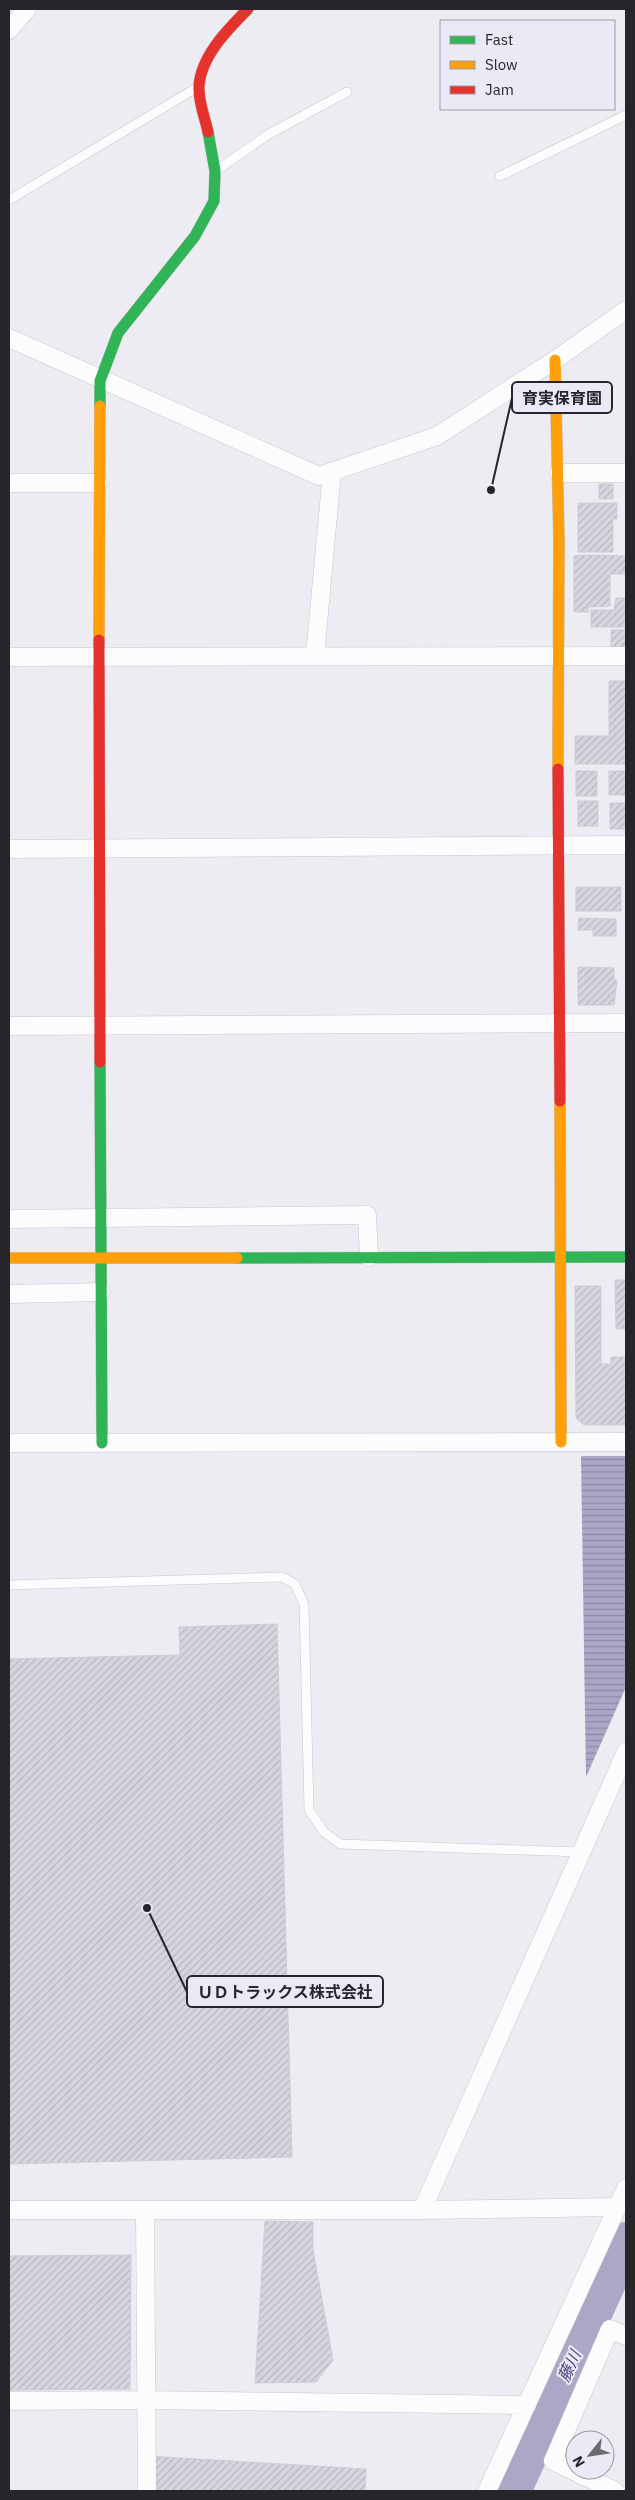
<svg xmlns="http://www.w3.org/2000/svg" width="635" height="2500" viewBox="0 0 635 2500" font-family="'IBM Plex Sans','Noto Sans JP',sans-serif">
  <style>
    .water { fill: url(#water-rules) }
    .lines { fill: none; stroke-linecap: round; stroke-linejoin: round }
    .river { stroke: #aaa7c7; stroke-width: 38 }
    .building { fill: url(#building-hatch); stroke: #cdccd1 }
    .lane-casing { stroke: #c6c6cb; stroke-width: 10 }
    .street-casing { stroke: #c6c6cb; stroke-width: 19 }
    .fast-casing { stroke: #c6c6cb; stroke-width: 12 }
    .slow-casing { stroke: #c6c6cb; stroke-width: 12 }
    .jam-casing { stroke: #c6c6cb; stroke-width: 12 }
    .lane { stroke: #fcfcfd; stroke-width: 9 }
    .street { stroke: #fcfcfd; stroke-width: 18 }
    .fast { stroke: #30b455; stroke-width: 11 }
    .slow { stroke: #ff9f0a; stroke-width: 11 }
    .jam { stroke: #e5322d; stroke-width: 11 }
    .labels { text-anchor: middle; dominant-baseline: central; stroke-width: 4; stroke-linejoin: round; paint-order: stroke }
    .water-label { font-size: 16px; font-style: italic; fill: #453b73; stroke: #eae9f6 }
    .leader { fill: none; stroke: #26252a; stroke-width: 2 }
    .callout-dot { fill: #26252a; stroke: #eae9f6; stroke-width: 2 }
    .callout { fill: #eae9f6; stroke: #26252a; stroke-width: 2 }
    .callout-label { font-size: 16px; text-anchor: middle; font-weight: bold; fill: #26252a }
  </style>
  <defs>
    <pattern id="water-rules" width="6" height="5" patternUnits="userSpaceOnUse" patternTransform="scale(1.25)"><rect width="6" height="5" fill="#aaa7c7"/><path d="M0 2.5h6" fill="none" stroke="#8a88a2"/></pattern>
    <pattern id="building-hatch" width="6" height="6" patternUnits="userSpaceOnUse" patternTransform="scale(1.25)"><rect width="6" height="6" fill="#d6d5e0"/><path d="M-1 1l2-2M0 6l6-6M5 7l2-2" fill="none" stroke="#b8b7c0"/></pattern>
  </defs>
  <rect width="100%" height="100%" fill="#edecf3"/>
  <path class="water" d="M581 1456H626V1687L586 1777Z"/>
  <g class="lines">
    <path class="river" d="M512 2491 626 2241"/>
  </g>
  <path class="building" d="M599 484H613V499H599Z
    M578 503H617V519H613V552H578Z
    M587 555 626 556V574H610V606L588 607V612H574V556Z
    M616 598H626V627H591V610H614Z
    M611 630H626V647H611Z
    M609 681H626V764H575V736H609Z
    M576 771H597V796H576Z
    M609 771H626V795H609Z
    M578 801H598V826H578Z
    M610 803H626V829H610Z
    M576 887H621V911H576Z
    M579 918 616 919V936H593V930H578Z
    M578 967 614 968V980H617L614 1005H578Z
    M615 1280H626V1329H616Z
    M575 1286H601V1364H611V1357H626V1425H584L576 1418Z
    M277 1624 292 2157 9 2164V1659L180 1655 179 1627Z
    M265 2221 313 2222V2250L333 2360 316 2382 255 2383Z
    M131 2255 130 2389 9 2390V2256Z
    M146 2456 366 2469 365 2491H147Z"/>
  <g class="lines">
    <g class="lane-casing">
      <path id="lane" d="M217 170 269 134 347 92
        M500 176 626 115
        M9 200 198 87
        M9 1585 282 1577 295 1584 304 1604 309 1810 324 1832 340 1844 581 1852"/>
    </g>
    <g class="street-casing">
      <path id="street" d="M9 30 27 9
        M9 338 319 476 437 436 555 360 626 310
        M559 473H626
        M9 483H98
        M315 656 332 472
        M9 657 626 656
        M9 849 626 845
        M9 1026 626 1023
        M9 1219 367 1215 369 1257
        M9 1294 101 1292
        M9 1443 626 1442
        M9 2210H422L616 2207
        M145 2210 147 2491
        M422 2210 626 1752
        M9 2401 145 2400 527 2405
        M487 2491 626 2188
        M615 2491 553 2461 610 2329 626 2336"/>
    </g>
    <g class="fast-casing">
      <path id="fast" d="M100 406V381L118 333 195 236 214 201 215 171 208 132
        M100 1062 102 1443
        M237 1258 626 1257"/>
    </g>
    <g class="slow-casing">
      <path id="slow" d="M555 360 559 541 558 769
        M99 640 100 406
        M560 1101 561 1442
        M9 1258H237"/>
    </g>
    <g class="jam-casing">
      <path id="jam" d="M208 132C205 118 198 101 199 86 201 56 228 29 248 9
        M99 640 100 1062
        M558 769 560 1101"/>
    </g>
    <use href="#lane" class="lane"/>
    <use href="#street" class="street"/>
    <use href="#fast" class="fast"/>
    <use href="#slow" class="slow"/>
    <use href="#jam" class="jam"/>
  </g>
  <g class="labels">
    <g class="water-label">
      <text transform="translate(569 2366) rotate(-65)">藤川</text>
    </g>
  </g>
  <path class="leader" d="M491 490L512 398M147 1908L187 1992"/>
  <g class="callout-dot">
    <circle cx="491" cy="490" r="5"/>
    <circle cx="147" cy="1908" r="5"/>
  </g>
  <g class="callout">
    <rect x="512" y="382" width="100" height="31" rx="5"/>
    <rect x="187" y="1976" width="196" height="31" rx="5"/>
  </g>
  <g class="callout-label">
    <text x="562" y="404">育実保育園</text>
    <text x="285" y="1998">ＵＤトラックス株式会社</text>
  </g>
  <rect width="635" height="2500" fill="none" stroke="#26252a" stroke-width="20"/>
  <rect x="440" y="20" width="175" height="90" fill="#eae9f6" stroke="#9c9ba4"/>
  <rect x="450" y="36" width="25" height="8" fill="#30b455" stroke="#9c9ba4"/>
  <text x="485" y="45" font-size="15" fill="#26252a">Fast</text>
  <rect x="450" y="61" width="25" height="8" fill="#ff9f0a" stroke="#9c9ba4"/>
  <text x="485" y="70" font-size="15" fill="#26252a">Slow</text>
  <rect x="450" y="86" width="25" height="8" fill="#e5322d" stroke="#9c9ba4"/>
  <text x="485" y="95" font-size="15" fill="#26252a">Jam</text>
  <g transform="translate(590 2455) rotate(240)"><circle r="24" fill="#eae9f6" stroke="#9c9ba4"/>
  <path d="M0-4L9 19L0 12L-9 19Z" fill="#6c6b70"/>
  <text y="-8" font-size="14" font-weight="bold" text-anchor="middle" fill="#26252a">N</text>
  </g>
</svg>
